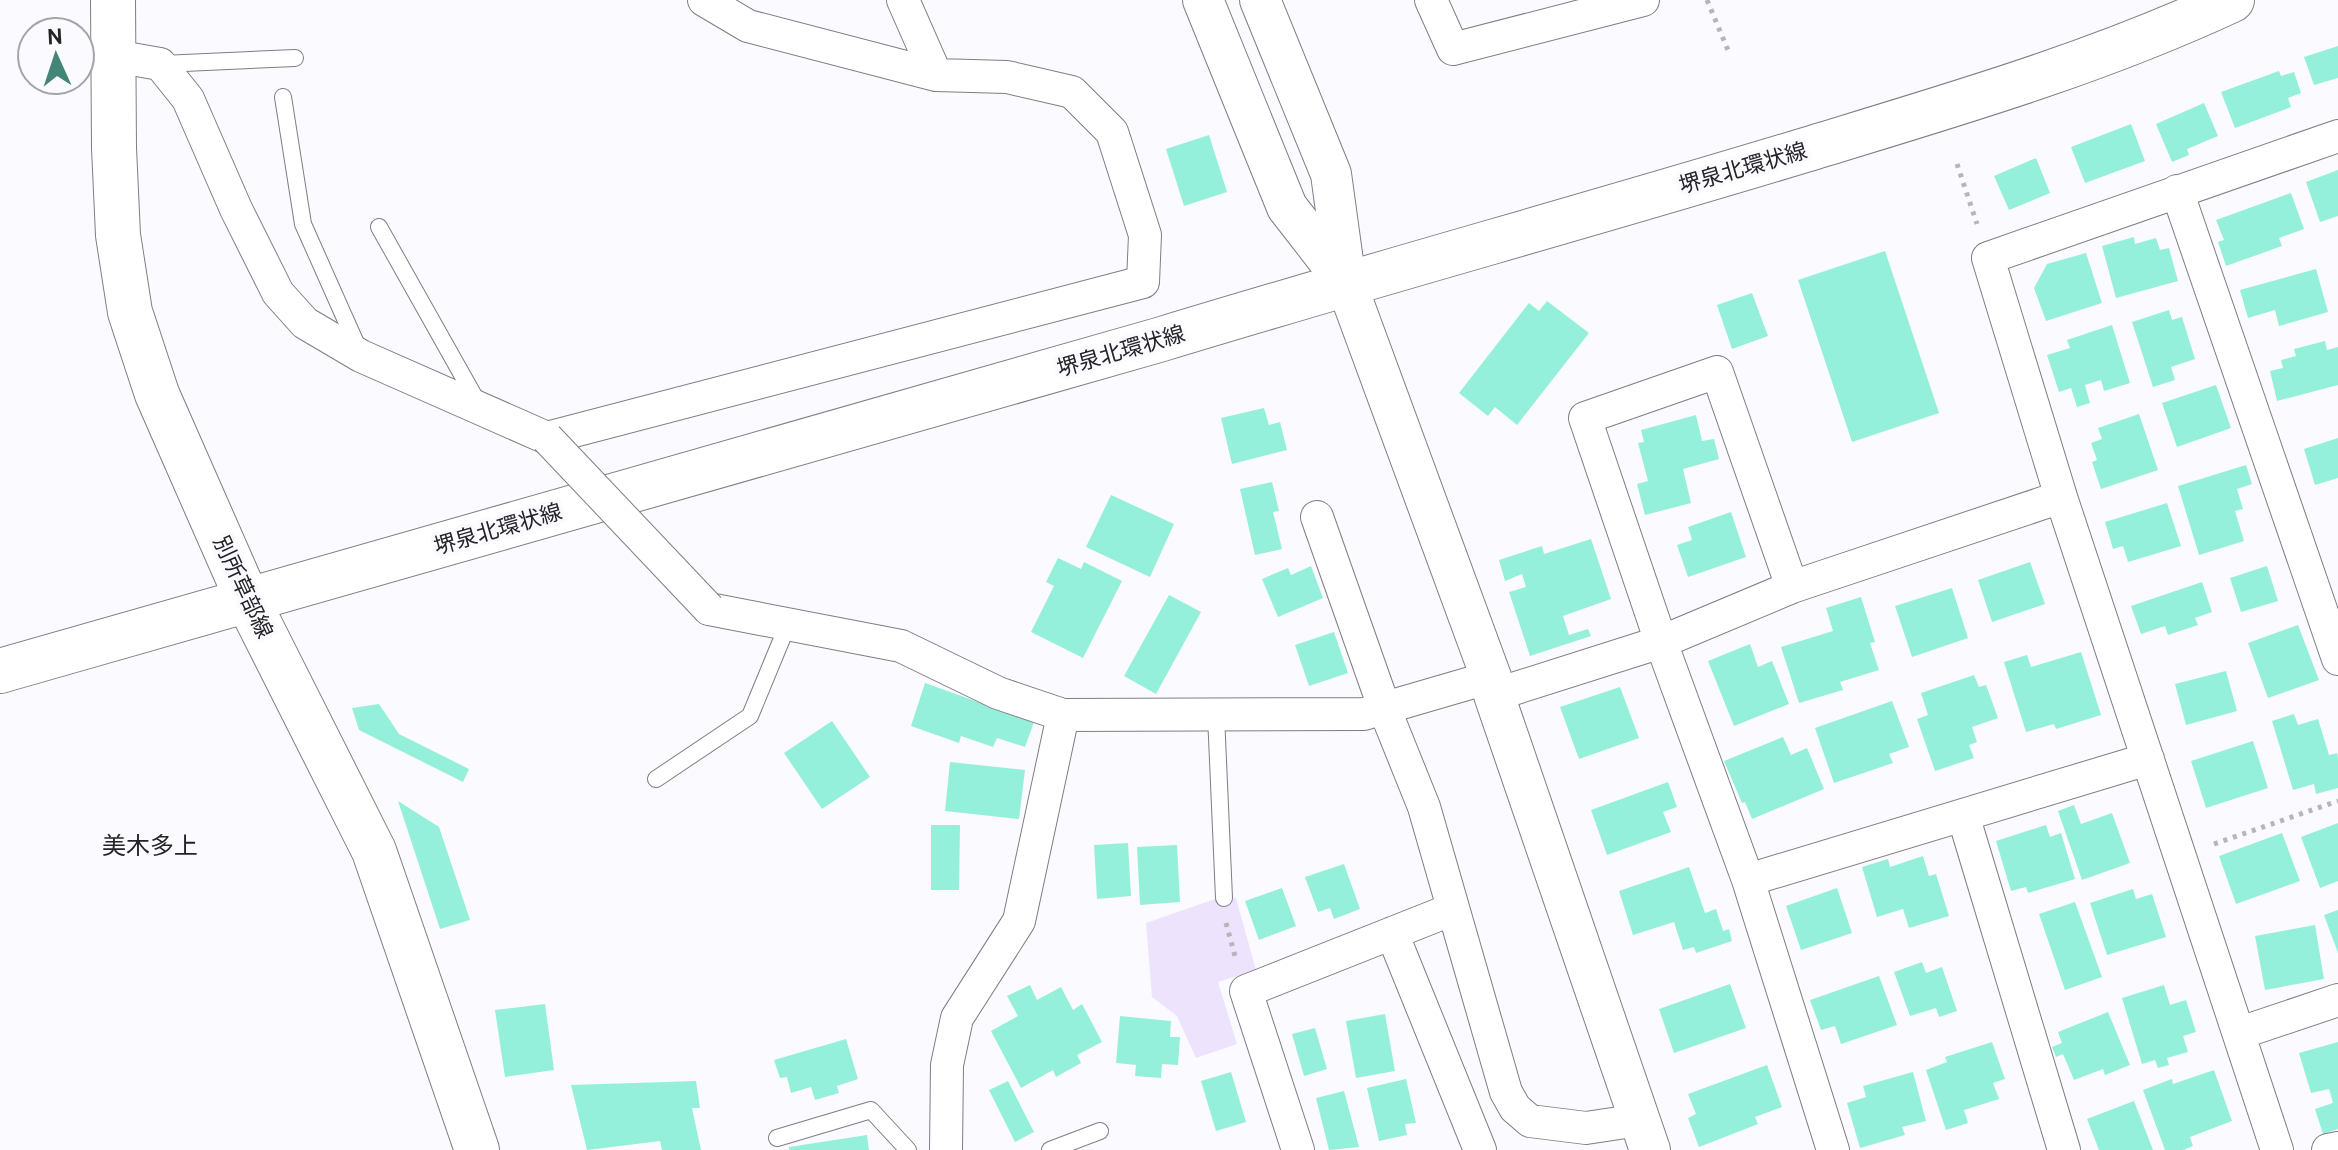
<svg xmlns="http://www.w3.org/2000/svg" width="2338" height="1150" viewBox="0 0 2338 1150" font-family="Cabin,'Noto Sans JP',sans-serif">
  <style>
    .green { fill: #eee3fd }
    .building { fill: #94f0da }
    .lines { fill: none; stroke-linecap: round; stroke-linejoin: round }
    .service-casing { stroke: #807c85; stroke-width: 18 }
    .minor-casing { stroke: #807c85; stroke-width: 34 }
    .tertiary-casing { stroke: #807c85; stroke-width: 42 }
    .secondary-casing { stroke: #807c85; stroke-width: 46 }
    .path { stroke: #b6b5b9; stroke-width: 5; stroke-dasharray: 4 6; stroke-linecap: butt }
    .service { stroke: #fff; stroke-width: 16 }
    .minor { stroke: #fff; stroke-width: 32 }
    .tertiary { stroke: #fff; stroke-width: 40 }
    .secondary { stroke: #fff; stroke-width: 44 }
    .minor-bridge-casing { stroke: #807c85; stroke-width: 34; stroke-linecap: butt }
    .minor-bridge { stroke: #fff; stroke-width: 32 }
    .labels { text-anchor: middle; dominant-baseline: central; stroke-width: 8; stroke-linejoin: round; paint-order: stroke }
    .street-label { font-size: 22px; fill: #242326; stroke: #fbfafe }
    .neighbourhood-label { font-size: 24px; fill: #242326; stroke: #fbfafe }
  </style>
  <rect width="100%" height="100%" fill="#fbfafe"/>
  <path class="green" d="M1236 898 1256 970 1218 982 1237 1044 1196 1058 1177 1016 1152 997 1146 923 1215 899Z"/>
  <path class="building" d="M2338 46V78L2314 85 2304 57Z
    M2279 71 2281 76 2294 72 2301 93 2288 98 2291 107 2235 128 2221 92Z
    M2204 103 2218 136 2187 149 2189 155 2172 162 2156 124Z
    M2131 124 2145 161 2085 183 2071 147Z
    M1209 135 1227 192 1184 206 1166 149Z
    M2036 158 2050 193 2009 210 1994 176Z
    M2338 170V216L2320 222 2306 182Z
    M2291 193 2304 229 2279 238 2282 246 2226 266 2218 242 2224 240 2216 220Z
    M2134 237 2135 244 2156 238 2160 250 2169 248 2178 281 2116 298 2102 246Z
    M1885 251 1939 413 1852 442 1798 280Z
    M2086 253 2102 303 2046 321 2034 288 2047 264Z
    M2316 269 2328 312 2279 326 2275 310 2248 318 2240 290Z
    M1752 293 1768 336 1732 349 1717 305Z
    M1547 301 1589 333 1517 425 1495 407 1488 416 1459 393 1529 303 1539 311Z
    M2169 310 2172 320 2182 317 2195 359 2171 367 2175 380 2153 387 2132 322Z
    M2112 325 2130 383 2104 391 2101 380 2085 385 2090 403 2077 407 2071 388 2059 392 2047 355 2070 348 2067 340Z
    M2325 341 2327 350 2338 347V385L2277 401 2270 371 2283 368 2281 360 2296 356 2294 349Z
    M2216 385 2231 428 2177 447 2162 403Z
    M1264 408 1269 425 1280 422 1287 450 1232 464 1221 418Z
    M2139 414 2158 470 2101 489 2092 462 2097 460 2091 443 2102 439 2098 428Z
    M1696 415 1702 441 1714 439 1719 459 1683 469 1691 503 1645 515 1637 484 1648 481 1638 443 1644 442 1641 430Z
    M2338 438V478L2315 485 2304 449Z
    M2246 465 2252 484 2237 489 2243 509 2235 511 2244 541 2199 555 2178 486Z
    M1272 482 1279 511 1273 512 1282 549 1255 555 1240 489Z
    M1111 495 1174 524 1150 577 1086 547Z
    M2167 503 2181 546 2128 562 2123 546 2113 549 2105 522Z
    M1731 512 1746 557 1688 577 1677 545 1692 540 1688 527Z
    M1591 539 1611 599 1563 616 1569 635 1588 629 1591 636 1530 656 1509 592 1526 587 1522 574 1505 581 1499 560 1542 546 1544 554Z
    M1058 558 1081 569 1084 562 1122 581 1083 658 1031 632 1054 586 1046 582Z
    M2030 562 2045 604 1992 622 1978 580Z
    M1311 566 1323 598 1278 617 1262 579 1288 568 1291 575Z
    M2267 566 2278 601 2241 612 2230 578Z
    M2202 582 2212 612 2195 618 2198 625 2168 635 2165 626 2141 634 2131 606Z
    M1952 588 1968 638 1912 657 1895 606Z
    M1169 595 1201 612 1156 694 1124 676Z
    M1861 597 1875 642 1870 643 1879 670 1840 682 1843 690 1799 703 1781 647 1833 631 1826 608Z
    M2298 625 2319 680 2268 698 2248 643Z
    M1334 632 1348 673 1309 686 1295 645Z
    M1750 644 1758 667 1772 661 1789 704 1734 726 1708 661Z
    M2081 652 2101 715 2056 729 2054 724 2026 732 2004 662 2027 655 2031 667Z
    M2226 671 2237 711 2186 725 2175 684Z
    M1974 675 1979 687 1986 685 1998 718 1972 727 1977 742 1969 745 1974 758 1935 771 1917 719 1928 715 1921 693Z
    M925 683 1034 722 1025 747 997 738 993 747 961 736 959 743 911 726Z
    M1620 687 1639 738 1579 759 1560 707Z
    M1892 701 1909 747 1889 754 1893 763 1834 783 1815 728Z
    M379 704 399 734 469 769 463 782 359 730 352 708Z
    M2294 714 2298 725 2318 719 2329 755 2337 753 2338 758V788L2316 794 2314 784 2293 790 2272 721Z
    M832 721 870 777 822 809 784 753Z
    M1783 737 1791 755 1807 748 1824 789 1752 819 1745 802 1742 803 1724 761Z
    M2253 741 2268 788 2206 808 2191 761Z
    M950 762 1025 770 1019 819 945 811Z
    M1668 782 1677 807 1663 812 1671 832 1607 855 1591 810Z
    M398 801 439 827 470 920 440 929Z
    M2074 805 2081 824 2112 813 2130 863 2082 880 2058 811Z
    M2338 823V881L2320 888 2301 837Z
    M931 825H960L959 890H931Z
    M2046 825 2050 837 2061 833 2075 879 2028 893 2026 887 2011 891 1996 841Z
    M2282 833 2300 881 2236 904 2219 856Z
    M1128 843 1131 896 1097 899 1094 845Z
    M1177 845 1180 902 1140 905 1137 847Z
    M1923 856 1929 876 1936 874 1949 916 1909 928 1903 909 1877 917 1862 867 1888 859 1890 867Z
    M1344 864 1360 909 1334 919 1330 908 1318 912 1305 877Z
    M1689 867 1705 913 1716 909 1723 931 1729 929 1732 941 1696 953 1694 947 1683 950 1674 922 1633 935 1619 891Z
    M1282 888 1296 926 1259 940 1245 901Z
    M1837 888 1852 933 1801 950 1786 906Z
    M2133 889 2136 899 2152 894 2166 937 2107 955 2090 903Z
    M2075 902 2102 977 2065 990 2039 914Z
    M2338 910V953L2324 915Z
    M2315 925 2324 979 2265 990 2255 936Z
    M1922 962 1926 973 1942 967 1957 1011 1939 1017 1936 1008 1910 1016 1894 972Z
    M1879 976 1897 1025 1841 1044 1835 1026 1821 1030 1810 1000Z
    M1730 984 1746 1028 1674 1053 1659 1009Z
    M1030 985 1037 1000 1061 987 1073 1010 1082 1004 1102 1042 1077 1055 1081 1063 1056 1077 1053 1070 1021 1088 991 1031 1018 1016 1007 996Z
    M2164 985 2170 1005 2186 1000 2196 1032 2183 1036 2188 1052 2167 1058 2169 1065 2158 1068 2155 1060 2142 1064 2122 998Z
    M545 1004 554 1070 505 1077 495 1010Z
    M2108 1012 2130 1065 2105 1075 2103 1069 2074 1080 2063 1054 2056 1057 2052 1047 2062 1043 2058 1032Z
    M1385 1014 1395 1071 1356 1078 1346 1021Z
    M1120 1016 1171 1021 1170 1037H1180L1178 1065 1162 1064 1161 1078 1135 1076 1136 1065 1116 1063Z
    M1315 1028 1327 1069 1304 1076 1292 1034Z
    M846 1039 858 1079 837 1086 839 1093 815 1100 811 1087 791 1093 787 1077 780 1078 774 1060Z
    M1992 1042 2005 1079 1993 1083 1999 1099 1964 1110 1968 1123 1946 1130 1926 1070 1947 1062 1945 1057Z
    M2338 1042V1129L2323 1134 2315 1109 2333 1103 2329 1089 2311 1093 2299 1053Z
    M1767 1065 1782 1107 1755 1117 1758 1124 1699 1147 1688 1118 1696 1114 1688 1094Z
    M2214 1070 2232 1121 2190 1137 2193 1146 2183 1150H2165L2143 1090 2172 1079 2173 1084Z
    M1231 1072 1246 1122 1216 1131 1201 1081Z
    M1913 1072 1926 1121 1902 1127 1905 1135 1860 1148 1847 1103 1866 1097 1863 1086Z
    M1406 1079 1416 1123 1405 1124 1407 1135 1379 1141 1367 1088Z
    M696 1081 700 1108H692L701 1150H662L660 1141 587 1150 571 1085Z
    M1008 1081 1034 1132 1015 1142 989 1090Z
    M1344 1091 1359 1147 1329 1150 1316 1098Z
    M2134 1101 2153 1150H2099L2087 1119Z
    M867 1135 869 1150H789V1147Z"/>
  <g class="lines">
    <g class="service-casing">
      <path id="service" d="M162 64 295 58
        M283 97 303 224 359 350
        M379 227 478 403
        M1216 715 1224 898
        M656 779 750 716 788 624
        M777 1138 871 1110 908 1150
        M1050 1150 1100 1131"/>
    </g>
    <g class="minor-casing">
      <path id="minor" d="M903 0 936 75
        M1431 0 1453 49 1643 0
        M114 56 160 64 188 99 236 209 278 293 305 323 361 356 547 438 1143 282 1145 235 1112 132 1072 92 1007 77 936 75 748 26 704 0
        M2177 191 2338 659
        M1317 517 1385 710 1424 807 1506 1092 1515 1108 1530 1121 1586 1128 1639 1120
        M709 609 901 646 998 693 1063 715 1364 714 1491 677
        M1494 695 1661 642 1792 587 2061 497
        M1963 815 2064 1150
        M1748 880 1661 642 1585 418 1717 372 1792 587
        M1392 933 1480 1150
        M2240 1033 2338 1000
        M946 1150 947 1065 957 1018 1019 921 1063 715
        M1298 1150 1246 991 1453 909
        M1833 1150 1748 880 2148 759
        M2277 1150 2061 497 1988 258 2338 136
        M2328 1150 2338 1148"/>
    </g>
    <g class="tertiary-casing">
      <path id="tertiary" d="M1203 0 1287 207 1346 283
        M1260 0 1331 174 1346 283 1491 677 1494 695 1650 1150"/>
    </g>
    <g class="secondary-casing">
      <path id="secondary" d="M113 0 114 148 118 235 130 312 157 394 248 601 374 851 477 1150
        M0 671 1162 339C1375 274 1591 215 1805 150 1949 106 2095 64 2232 0"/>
    </g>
    <path class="path" d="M1707 0 1730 55
      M1957 164 1977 224
      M2214 844 2338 801
      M1226 923 1235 956"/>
    <use href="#service" class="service"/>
    <use href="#minor" class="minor"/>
    <use href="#tertiary" class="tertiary"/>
    <use href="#secondary" class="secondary"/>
    <g class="minor-bridge-casing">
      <path id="minor-bridge" d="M547 438 709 609"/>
    </g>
    <use href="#minor-bridge" class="minor-bridge"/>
  </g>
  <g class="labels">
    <g class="street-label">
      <text transform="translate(1743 168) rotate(-16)">堺泉北環状線</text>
      <text transform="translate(1121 351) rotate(-16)">堺泉北環状線</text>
      <text transform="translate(498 529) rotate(-16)">堺泉北環状線</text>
      <text transform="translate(243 587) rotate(65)">別所草部線</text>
    </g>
    <g class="neighbourhood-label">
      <text x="150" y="845">美木多上</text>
    </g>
  </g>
  <g transform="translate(56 56) rotate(357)"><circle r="38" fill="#fbfafe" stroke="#a5a4a8" stroke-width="2"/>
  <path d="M0-6L14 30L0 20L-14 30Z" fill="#438576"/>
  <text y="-12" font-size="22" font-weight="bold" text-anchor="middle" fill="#242326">N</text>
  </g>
</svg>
